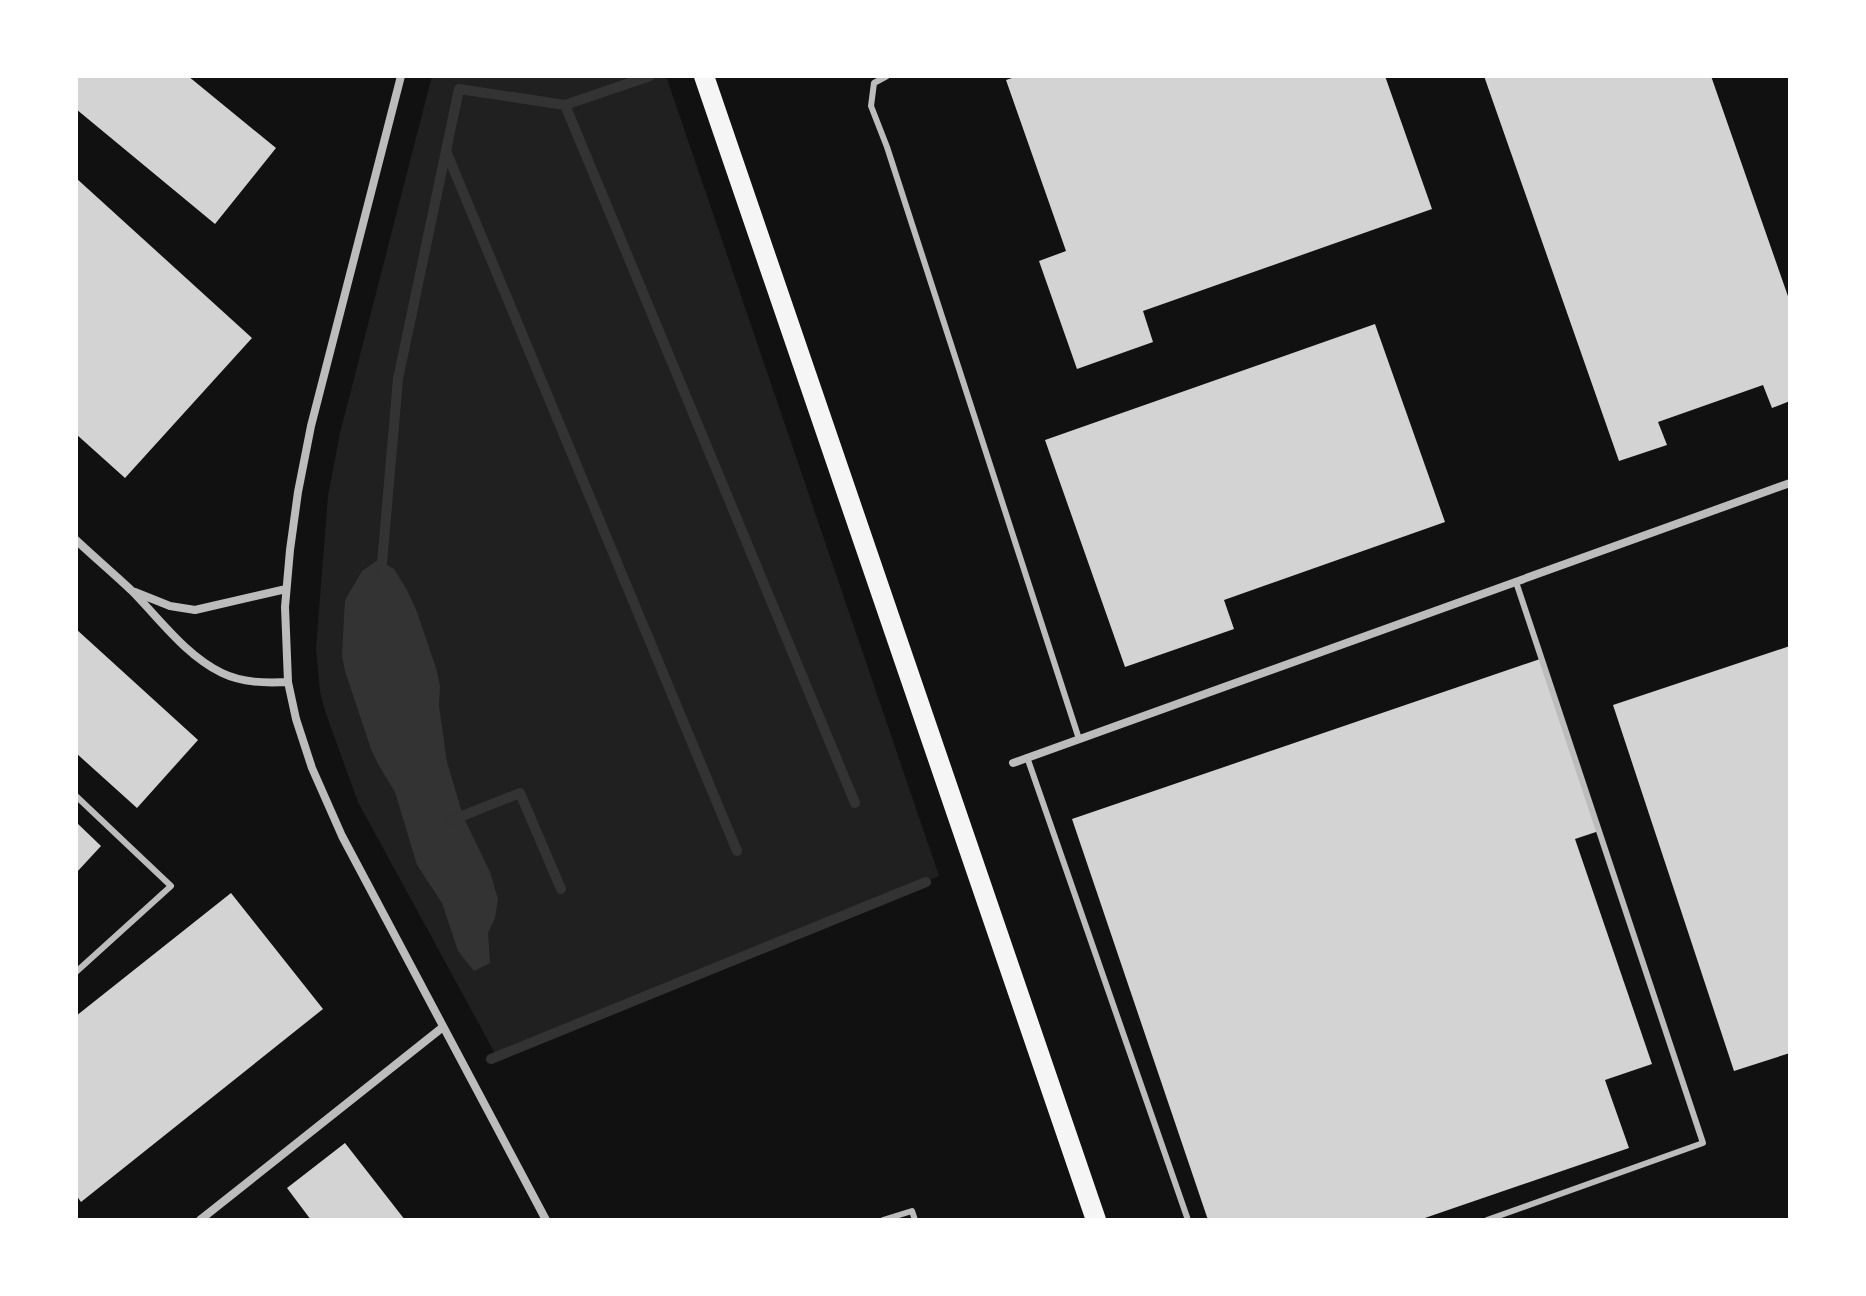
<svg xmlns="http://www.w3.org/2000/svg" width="1866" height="1296" viewBox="0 0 1866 1296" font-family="'Space Grotesk',sans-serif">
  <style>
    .green { fill: #202020 }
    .water { fill: #333 }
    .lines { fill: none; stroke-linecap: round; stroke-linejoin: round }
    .stream { stroke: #333; stroke-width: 10 }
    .building { fill: #d3d3d3 }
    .service { stroke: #bcbcbc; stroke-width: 6 }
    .minor { stroke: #bcbcbc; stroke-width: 8 }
    .primary { stroke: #f5f5f5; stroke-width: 20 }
  </style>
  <rect width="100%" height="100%" fill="#111"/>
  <path class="green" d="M432 76H666L939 876 497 1057 358 802 325 711 320 691 316 649 328 496 340 433Z"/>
  <path class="water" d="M378 560 394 569 407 590 417 612 436 668 440 686 439 706 447 762 463 816 490 872 498 899 495 918 488 933 490 963 474 971 458 951 442 903 417 865 395 792 378 764 371 749 345 671 342 655 345 600 362 571Z"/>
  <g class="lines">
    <path class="stream" d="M565 105 855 803
      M446 151 737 851
      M381 575 398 379 459 89 565 105 650 76
      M452 820 520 793 561 889
      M491 1059 926 882"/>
  </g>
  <path class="building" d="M76 76H188L276 148 215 224 76 109Z
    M1018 76H1385L1432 209 1143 311 1153 342 1077 369 1039 261 1066 251 1006 80Z
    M1484 76H1711L1790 302V401L1772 408 1763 385 1658 422 1667 445 1619 461Z
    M76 178 252 338 125 478 76 434Z
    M1375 324 1445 522 1224 600 1234 629 1125 667 1045 440Z
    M76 629 198 740 137 808 76 753Z
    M1790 646V1053L1734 1071 1613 705Z
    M1540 659 1599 831 1575 839 1652 1064 1605 1080 1629 1148 1419 1220H1208L1072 819Z
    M76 822 101 846 76 873Z
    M231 893 323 1009 81 1202 76 1195V1016Z
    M345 1143 405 1220H311L287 1188Z"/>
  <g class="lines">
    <path class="service" d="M887 76 874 83 871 106 887 147 1079 739
      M1027 757 1188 1220
      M76 796 171 886 76 972
      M883 1220 912 1211 915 1220
      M1487 1220 1703 1143 1516 582"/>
    <path class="minor" d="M401 76 311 426 298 492 290 550 285 607 288 682 296 719 312 768 342 836 546 1220
      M76 540C94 557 113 573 131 590 159 618 185 655 222 673 243 683 265 683 288 682
      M135 592 170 606 195 610 286 589
      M1013 763 1790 483
      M200 1220 443 1027"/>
    <path class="primary" d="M704 76 1096 1220"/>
  </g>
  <rect width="1866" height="1296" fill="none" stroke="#ffffff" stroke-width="156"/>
</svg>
